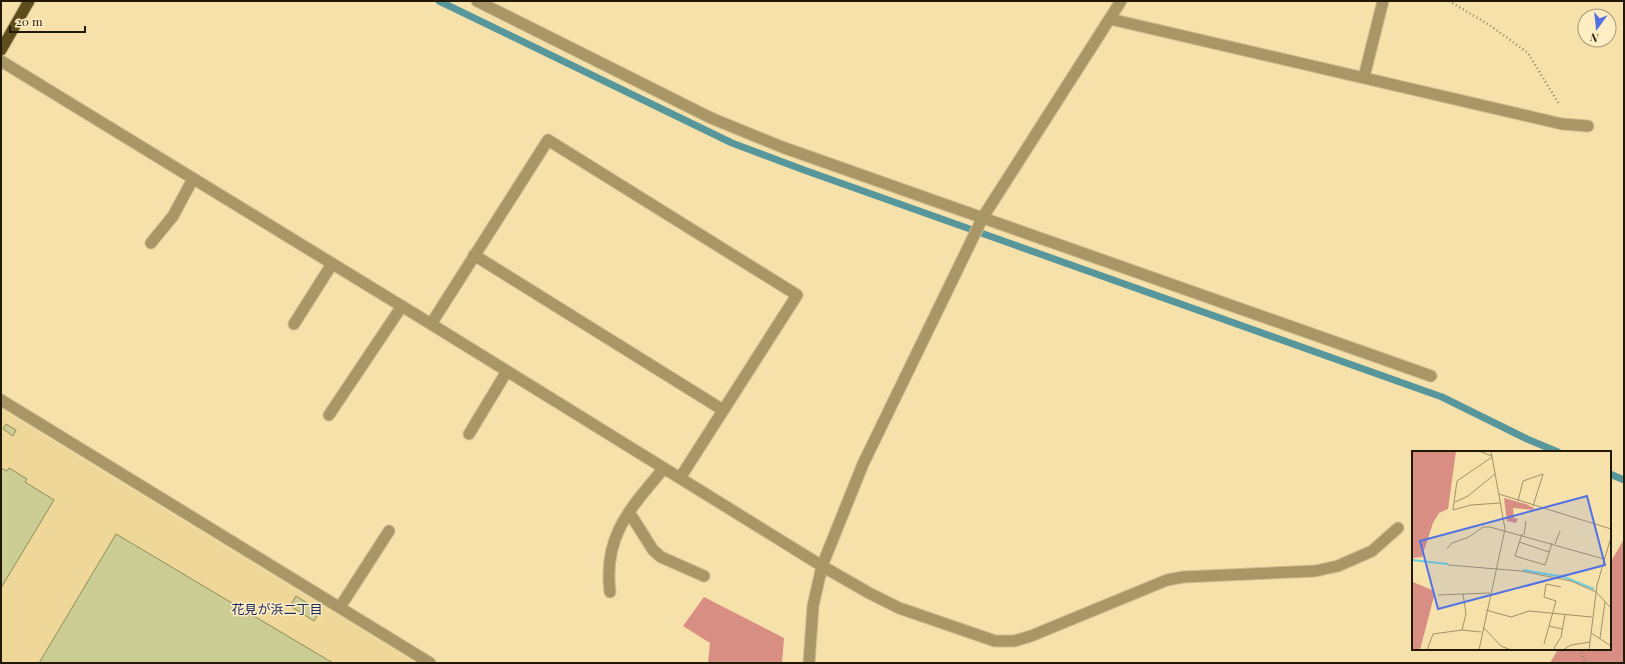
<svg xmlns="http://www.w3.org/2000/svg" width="1625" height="664" viewBox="0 0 1625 664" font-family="'Playfair Display','Noto Sans JP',serif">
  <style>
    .built { fill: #efd799 }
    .forest { fill: #d88e82 }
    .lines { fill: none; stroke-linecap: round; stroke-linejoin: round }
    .stream { stroke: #57979c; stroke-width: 7 }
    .building { fill: #cbcd95; stroke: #8d8e58 }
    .minor-casing { stroke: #d0bd8d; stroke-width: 13 }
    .trunk-casing { stroke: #d0bd8d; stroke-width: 13 }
    .path { stroke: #93845e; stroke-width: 2.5; stroke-dasharray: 1 3; stroke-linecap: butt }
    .minor { stroke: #a89666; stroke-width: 11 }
    .trunk { stroke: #5f4e1d; stroke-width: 11 }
    .labels { text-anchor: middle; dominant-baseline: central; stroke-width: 3; stroke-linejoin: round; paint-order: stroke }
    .neighbourhood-label { font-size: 13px; fill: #1d2b62; stroke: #ffeec3 }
    .inset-river { fill: none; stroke: #6ecddc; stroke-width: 2 }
    .inset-road { fill: none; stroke: #a19169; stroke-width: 1 }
    .view { fill: #5271e5; fill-opacity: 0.15; stroke: #5271e5; stroke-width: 2 }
    .inset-edge { fill: none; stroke: #211905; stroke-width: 2 }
  </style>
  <rect width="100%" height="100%" fill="#f6e1ab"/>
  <path class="built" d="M1 409 416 663H1Z"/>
  <path class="forest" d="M1624 539V663H1550L1558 649H1610V563Z
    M704 597 784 638 782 663H708L710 643 683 626Z"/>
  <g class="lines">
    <path class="stream" d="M439 1 732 143 804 170 1442 397 1527 439 1558 452
      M1610 474 1624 480"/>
  </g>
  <path class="building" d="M6 424 16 430 13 436 3 429Z
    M1 468 7 471 9 468 27 479 25 482 54 500 1 588Z
    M116 534 333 663H39Z
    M296 596 320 611 314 621 290 606Z"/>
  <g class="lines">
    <g class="minor-casing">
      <path id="minor" d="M477 1 711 118 782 147 1431 376
        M1110 19 1562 124 1588 126
        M1 61 431 324 822 566 869 593 899 608 995 641H1014L1031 636 1167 580 1183 577 1315 571 1338 566 1372 551 1398 528
        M1364 77 1383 1
        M151 243 173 216 193 179
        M474 255 723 410
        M294 324 332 264
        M431 324 548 140 797 295 680 478
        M1 400 430 663
        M329 415 402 306
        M469 434 507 371
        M629 512 653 550 661 557 704 576
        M610 592C603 536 630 509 664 468
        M340 607 389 531
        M809 663 813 606 822 566 863 464 983 217 1121 1"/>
    </g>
    <g class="trunk-casing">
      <path id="trunk" d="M1 50 29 1"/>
    </g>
    <path class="path" d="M1449 1 1491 26 1528 53 1559 104
      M1579 649 1586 663"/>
    <use href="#minor" class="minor"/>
    <use href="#trunk" class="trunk"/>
  </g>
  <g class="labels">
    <g class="neighbourhood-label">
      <text x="277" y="608">花見が浜二丁目</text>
    </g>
  </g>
  <g transform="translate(1412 451)">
    <rect width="199" height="199" fill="#f6e1ab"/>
    <path d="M0 0H44L36 58 27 62 21 72 10 106 0 107ZM92 47 114 53 122 57 121 59 101 57 102 67 106 68 104 72 95 70ZM1 131 20 139 22 145 8 199H0Z" fill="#d88e82"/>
    <path class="inset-river" d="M0 109 36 113M111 119 152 126 182 138"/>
    <path class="inset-road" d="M67 0 80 5M80 6 45 30 41 59 59 54 88 52M87 43 199 78M106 50 111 30 131 23 121 55M43 51 56 45 83 23M110 83 103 105 133 114 140 92M112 84 114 70M107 91 137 101M143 93 148 80M35 98 40 92 57 86 71 76H78L192 108M36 114 109 120 159 130 184 141 199 157M26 144 78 142M74 159 99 166 117 160 180 166M137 175 150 178M71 176 89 195 99 199M50 179 54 163 51 143M179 182 199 195M188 187 193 151M132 193 144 150 132 146 134 133 149 136M15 199 21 183 50 179 69 181M67 199 93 78 79 0M144 199 142 197 149 186 153 164M151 199 159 194 178 191M177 199 185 134 199 86"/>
    <path class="view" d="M175 45 193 114 26 158 8 90Z"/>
    <rect width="199" height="199" class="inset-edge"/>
  </g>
  <rect width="1625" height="664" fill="none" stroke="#211905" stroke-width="4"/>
  <g transform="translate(1597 28) rotate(195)"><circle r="19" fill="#ffeec3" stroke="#a69977"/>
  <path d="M0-3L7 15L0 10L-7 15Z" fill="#5271e5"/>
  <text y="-6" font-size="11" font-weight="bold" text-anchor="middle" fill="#211905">N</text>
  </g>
  <path d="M10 26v6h75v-6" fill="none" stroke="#211905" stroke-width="2"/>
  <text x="16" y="26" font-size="12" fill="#211905" stroke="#ffeec3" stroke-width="3" paint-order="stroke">20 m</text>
</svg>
